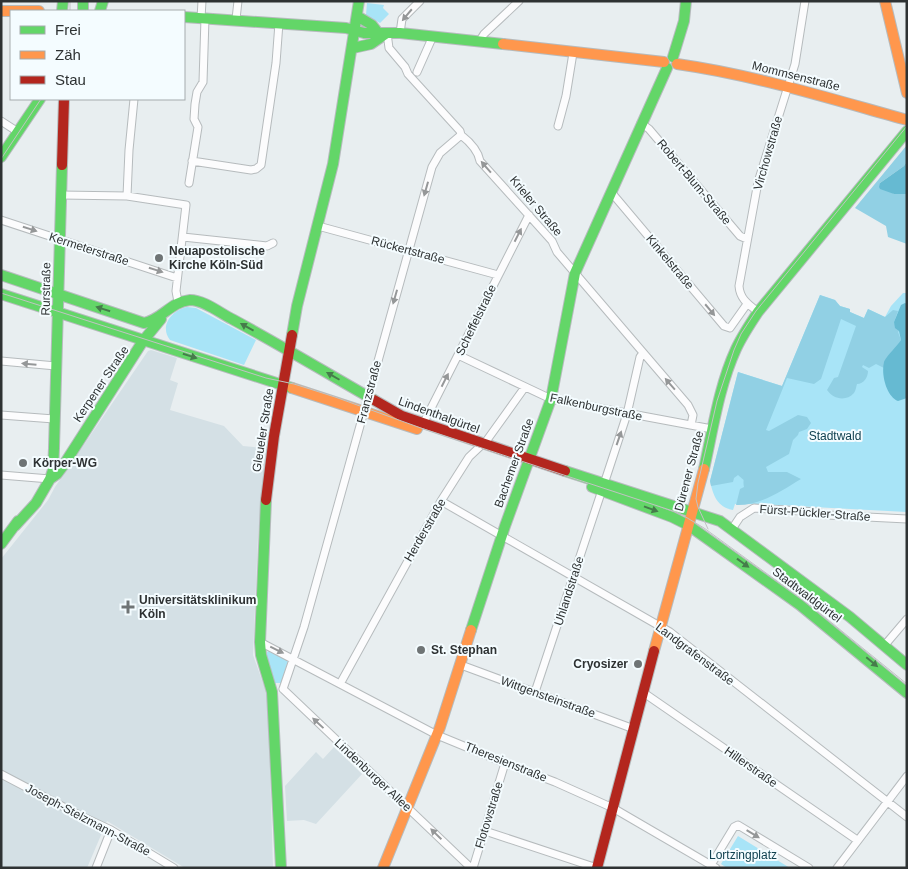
<svg xmlns="http://www.w3.org/2000/svg" width="908" height="869" viewBox="0 0 908 869" font-family="Arial,sans-serif">
  <style>
    .built { fill: #d4e0e5 }
    .green { fill: #a8e4f7 }
    .forest { fill: #91d0e4 }
    .water { fill: #66bad2 }
    .lines { fill: none; stroke-linecap: round; stroke-linejoin: round }
    .street-casing { stroke: #b6bbbd; stroke-width: 9 }
    .fast-casing { stroke: #b6bbbd; stroke-width: 12 }
    .slow-casing { stroke: #b6bbbd; stroke-width: 12 }
    .jam-casing { stroke: #b6bbbd; stroke-width: 12 }
    .street { stroke: #fcfcfd; stroke-width: 7 }
    .fast { stroke: #63d668; stroke-width: 10 }
    .slow { stroke: #ff974d; stroke-width: 10 }
    .jam { stroke: #b3261e; stroke-width: 10 }
    .tram { stroke: #c1c3c3; stroke-width: 1 }
    .oneway { fill: #959798 }
    .oneway2 { fill: #467c4b }
    .poi-dot { fill: #6f7475; stroke: #f4fcff; stroke-width: 2 }
    .labels { text-anchor: middle; dominant-baseline: central; stroke-width: 4; stroke-linejoin: round; paint-order: stroke }
    .street-label { font-size: 12px; fill: #2e3233; stroke: #f4fcff }
    .poi-label { font-size: 12px; font-weight: bold; fill: #2e3233; stroke: #f4fcff; text-anchor: start }
    .park-label { font-size: 12px; fill: #104150; stroke: #f4fcff }
  </style>
  <rect width="100%" height="100%" fill="#e8eef0"/>
  <path class="built" d="M151 350 177 358 170 380 178 383 170 410 224 426 243 446 266 448 258 537 253 655 268 697 273 868H185L107 821 87 868H1V559L48 500 55 487 148 351Z
    M334 747 362 774 316 824 304 820 287 821 285 786 316 752 323 759Z"/>
  <path class="green" d="M367 3 384 5 383 8 389 14 380 23 366 15Z
    M903 293H907V512L755 504H735L733 510C717 507 713 495 710 481L738 372 782 386 820 295 835 300 840 306 850 309V312L864 318 868 309 885 317 891 306Z
    M187 307 196 308 256 340 244 365 170 340C159 326 172 310 187 307Z
    M268 651 288 661 281 683H275L266 654Z
    M738 836 790 868H727L721 864Z"/>
  <path class="forest" d="M907 145V161L904 166 880 183 894 194H907V244L888 237 886 226 855 208Z
    M820 295 835 300 840 306 850 309V312L864 318 868 309 885 317 893 310 898 311 894 322 899 331 898 332 901 340 895 350 885 360 884 368 876 364 869 368 863 365 862 367 868 371C868 377 864 384 857 384 856 387 856 390 854 393 846 402 833 399 827 390L834 378 838 377 856 326 841 319 821 379 814 384 787 378 766 430 769 431 798 415 807 417 811 423 807 429 799 432 798 435 793 440 789 454 766 467 768 472H787L801 479C781 491 760 506 736 505L740 489 744 487C742 477 747 483 738 475L734 478 733 482 711 486 710 481 738 372 782 386Z"/>
  <path class="water" d="M907 161V194H894L880 189 879 187 880 183 904 166Z
    M905 303 907 304V398L898 401C886 396 881 374 884 362 885 358 897 346 901 340L899 331 895 328 894 322 901 305Z"/>
  <g class="lines">
    <g class="street-casing">
      <path id="street" d="M201 18 202 1
        M236 19 238 1
        M387 33 389 48 405 67 408 74 460 131 461 135C470 142 478 150 480 161L552 241 557 252 688 405 693 415 691 425
        M400 33 402 19 420 1
        M479 42 484 34 519 1
        M417 72 433 36
        M1 121 18 132
        M641 123 649 129 740 236 747 239
        M558 126 566 96 573 53
        M192 161 251 170 256 169 261 165 276 63 279 23
        M189 183 198 127 194 119 195 104 197 92 203 82 205 18
        M611 192 724 326 730 328 747 304
        M61 195 127 196 186 205 176 291 178 302
        M127 196 129 150 134 99
        M1 220 177 278
        M318 226 498 275
        M183 237 267 246 273 243
        M758 312C748 304 740 299 739 286L758 182 795 64 805 1
        M458 355 551 399 712 429
        M1 361 56 366
        M1 415 54 419
        M423 424 529 215
        M1 475 50 479
        M604 484 627 414 640 357 643 353
        M441 501 670 632 907 817
        M732 529 740 517 754 508 817 512 827 515 907 519
        M260 642 437 735 505 763 555 782 613 808 716 868
        M884 646 907 619
        M461 665 634 729
        M340 684 441 501 469 457 487 440 525 387
        M283 689 304 627 432 167 440 153 461 135
        M283 689 471 868
        M535 692 602 490
        M644 693 857 840
        M1 774 79 815 111 830 174 868
        M485 831 597 868
        M711 865 734 827 738 825 809 868
        M96 868 111 830
        M473 868 505 763
        M837 868 907 776"/>
    </g>
    <g class="fast-casing">
      <path id="fast" d="M83 1V11
        M62 11 63 1
        M100 11 103 1
        M357 16 372 25 379 34
        M184 17 346 28 364 33H400L503 44
        M353 48 371 44 387 33
        M673 57 684 21 686 1
        M1 157 40 99
        M1 275 144 323C163 319 170 302 190 300 204 300 220 313 232 319 280 345 327 373 374 400
        M1 294 292 388
        M292 335 297 306 333 164 359 1
        M704 469C713 429 719 386 736 349 742 336 750 324 758 312L907 131
        M565 471 720 521 850 617 907 665
        M50 479 53 470 54 448 62 165
        M592 487 672 517 688 525 800 605 907 693
        M266 500 260 642 261 655 272 692 281 868
        M15 526 36 503 50 479 57 474 63 466 143 341 161 319
        M1 544 18 521
        M471 630 505 526 551 399 575 273 667 68"/>
    </g>
    <g class="slow-casing">
      <path id="slow" d="M885 1 907 93
        M1 11H39
        M503 44 664 62
        M677 64C755 75 831 99 907 120
        M292 388 417 429
        M654 651 704 469
        M383 868 440 727 471 630"/>
    </g>
    <g class="jam-casing">
      <path id="jam" d="M62 165 64 99
        M374 400 402 416 565 471
        M266 500 274 436 292 335
        M597 868 654 651"/>
    </g>
    <use href="#street" class="street"/>
    <use href="#fast" class="fast"/>
    <use href="#slow" class="slow"/>
    <use href="#jam" class="jam"/>
    <path class="tram" d="M70 11V1
      M1 159 41 99
      M1 293 266 378 294 384 335 397 421 428 679 513 704 528 806 602 907 684
      M708 529 698 507 696 499 698 483 717 401 734 350 741 334 756 311 907 126"/>
  </g>
  <defs><path id="oneway-solid" d="M-6-.8H1V-3.2L6.5 0L1 3.2V.8H-6Z" transform="scale(1.25)"/></defs>
  <g class="oneway">
    <use href="#oneway-solid" transform="translate(407 15) rotate(130)"/>
    <use href="#oneway-solid" transform="translate(486 167) rotate(-131)"/>
    <use href="#oneway-solid" transform="translate(426 189) rotate(106)"/>
    <use href="#oneway-solid" transform="translate(30 229) rotate(18)"/>
    <use href="#oneway-solid" transform="translate(518 235) rotate(-63)"/>
    <use href="#oneway-solid" transform="translate(156 270) rotate(18)"/>
    <use href="#oneway-solid" transform="translate(395 297) rotate(106)"/>
    <use href="#oneway-solid" transform="translate(710 310) rotate(50)"/>
    <use href="#oneway-solid" transform="translate(29 364) rotate(-175)"/>
    <use href="#oneway-solid" transform="translate(445 380) rotate(-63)"/>
    <use href="#oneway-solid" transform="translate(670 384) rotate(-131)"/>
    <use href="#oneway-solid" transform="translate(619 438) rotate(-71)"/>
    <use href="#oneway-solid" transform="translate(277 650) rotate(26)"/>
    <use href="#oneway-solid" transform="translate(318 723) rotate(-137)"/>
    <use href="#oneway-solid" transform="translate(436 834) rotate(-136)"/>
    <use href="#oneway-solid" transform="translate(753 834) rotate(31)"/>
  </g>
  <g class="oneway2">
    <use href="#oneway-solid" transform="translate(103 309) rotate(-162)"/>
    <use href="#oneway-solid" transform="translate(247 327) rotate(-151)"/>
    <use href="#oneway-solid" transform="translate(190 356) rotate(18)"/>
    <use href="#oneway-solid" transform="translate(333 376) rotate(-150)"/>
    <use href="#oneway-solid" transform="translate(651 509) rotate(20)"/>
    <use href="#oneway-solid" transform="translate(743 563) rotate(36)"/>
    <use href="#oneway-solid" transform="translate(872 662) rotate(40)"/>
  </g>
  <g class="poi-dot">
    <circle cx="159" cy="258" r="5"/>
    <circle cx="23" cy="463" r="5"/>
    <path d="M125.5 599.5h5v5h5v5h-5v5h-5v-5h-5v-5h5z"/>
    <circle cx="421" cy="650" r="5"/>
    <circle cx="638" cy="664" r="5"/>
  </g>
  <g class="labels">
    <g class="street-label">
      <text transform="translate(796 76) rotate(14)">Mommsenstraße</text>
      <text transform="translate(768 153) rotate(-74)">Virchowstraße</text>
      <text transform="translate(694 182) rotate(50)">Robert-Blum-Straße</text>
      <text transform="translate(536 206) rotate(50)">Krieler Straße</text>
      <text transform="translate(89 249) rotate(18)">Kermeterstraße</text>
      <text transform="translate(408 250) rotate(15)">Rückertstraße</text>
      <text transform="translate(670 262) rotate(50)">Kinkelstraße</text>
      <text transform="translate(46 289) rotate(-89)">Rurstraße</text>
      <text transform="translate(476 320) rotate(-64)">Scheffelstraße</text>
      <text transform="translate(101 384) rotate(-56)">Kerpener Straße</text>
      <text transform="translate(369 392) rotate(-75)">Franzstraße</text>
      <text transform="translate(596 407) rotate(12)">Falkenburgstraße</text>
      <text transform="translate(439 415) rotate(20)">Lindenthalgürtel</text>
      <text transform="translate(263 430) rotate(-81)">Gleueler Straße</text>
      <text transform="translate(514 463) rotate(-70)">Bachemer Straße</text>
      <text transform="translate(689 471) rotate(-75)">Dürener Straße</text>
      <text transform="translate(815 513) rotate(4)">Fürst-Pückler-Straße</text>
      <text transform="translate(425 530) rotate(-60)">Herderstraße</text>
      <text transform="translate(569 591) rotate(-72)">Uhlandstraße</text>
      <text transform="translate(807 595) rotate(37)">Stadtwaldgürtel</text>
      <text transform="translate(695 654) rotate(37)">Landgrafenstraße</text>
      <text transform="translate(548 697) rotate(20)">Wittgensteinstraße</text>
      <text transform="translate(506 762) rotate(22)">Theresienstraße</text>
      <text transform="translate(751 767) rotate(35)">Hillerstraße</text>
      <text transform="translate(373 775) rotate(43)">Lindenburger Allee</text>
      <text transform="translate(489 815) rotate(-73)">Flotowstraße</text>
      <text transform="translate(88 820) rotate(28)">Joseph-Stelzmann-Straße</text>
    </g>
    <g class="poi-label">
      <text x="169" y="251">Neuapostolische<tspan x="169" dy="14">Kirche Köln-Süd</tspan></text>
      <text x="33" y="463">Körper-WG</text>
      <text x="139" y="600">Universitätsklinikum<tspan x="139" dy="14">Köln</tspan></text>
      <text x="431" y="650">St. Stephan</text>
      <text x="628" y="664" text-anchor="end">Cryosizer</text>
    </g>
    <g class="park-label">
      <text x="835" y="436">Stadtwald</text>
      <text x="743" y="855">Lortzingplatz</text>
    </g>
  </g>
  <rect width="908" height="869" fill="none" stroke="#2e3233" stroke-width="5"/>
  <rect x="10" y="10" width="175" height="90" fill="#f4fcff" stroke="#a5abad"/>
  <rect x="20" y="26" width="25" height="8" fill="#63d668" stroke="#a5abad"/>
  <text x="55" y="35" font-size="15" fill="#2e3233">Frei</text>
  <rect x="20" y="51" width="25" height="8" fill="#ff974d" stroke="#a5abad"/>
  <text x="55" y="60" font-size="15" fill="#2e3233">Zäh</text>
  <rect x="20" y="76" width="25" height="8" fill="#b3261e" stroke="#a5abad"/>
  <text x="55" y="85" font-size="15" fill="#2e3233">Stau</text>
</svg>
